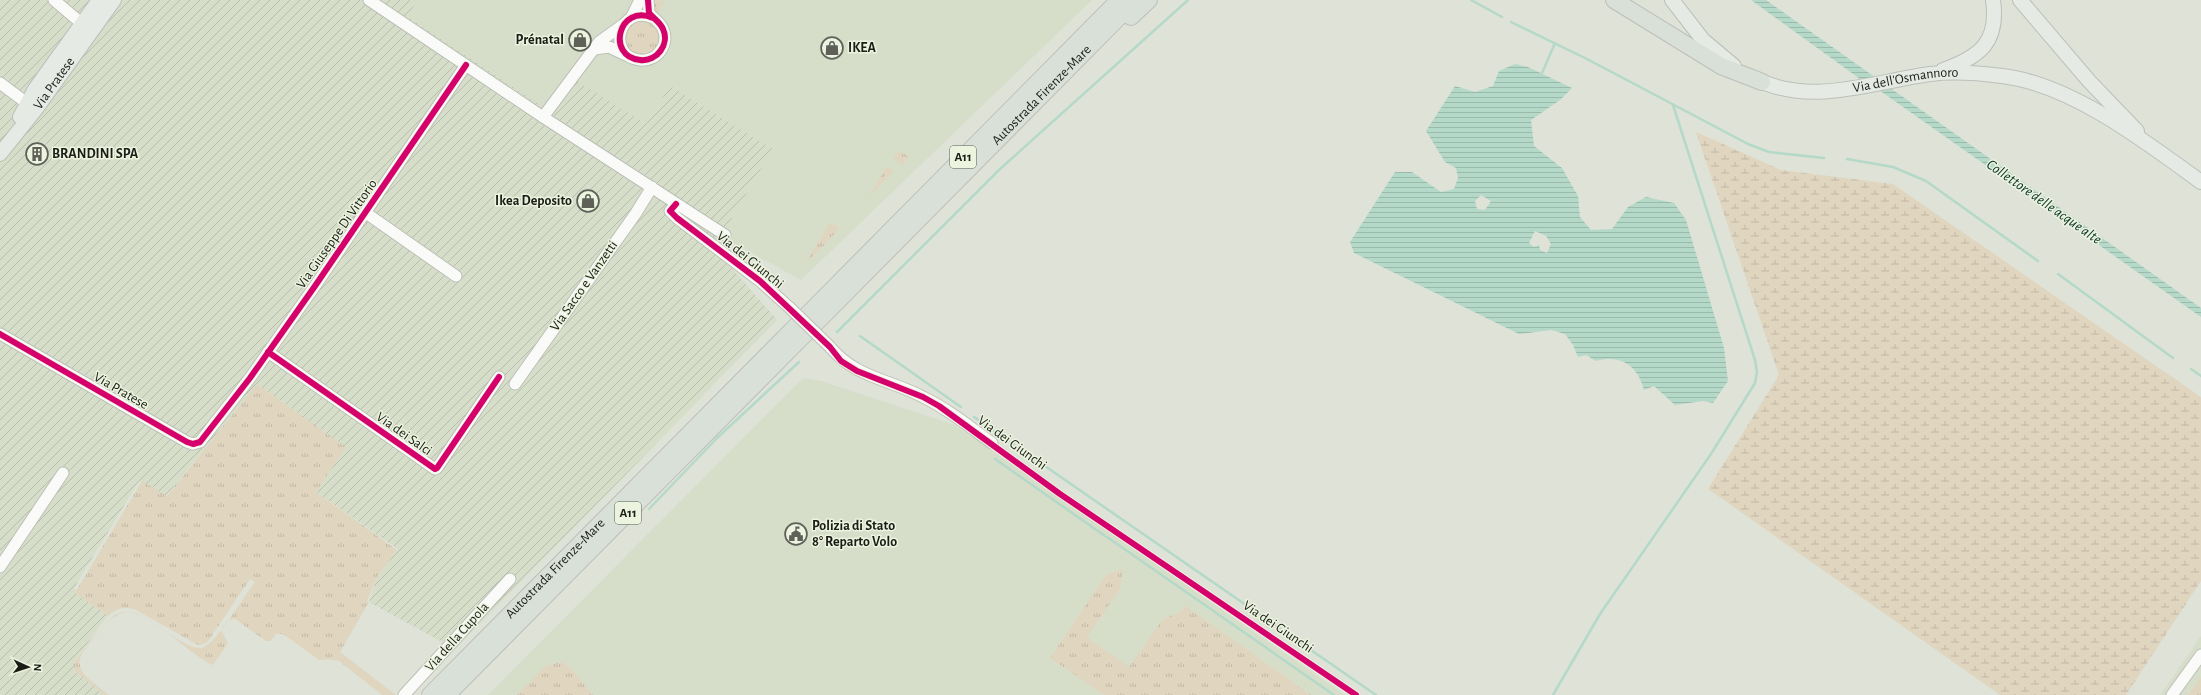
<svg xmlns="http://www.w3.org/2000/svg" width="2201" height="695" viewBox="0 0 2201 695" font-family="'Alegreya Sans',sans-serif">
  <style>
    .built { fill: #d6deca }
    .industrial { fill: url(#industrial-furrows) }
    .grass { fill: url(#grass-tufts) }
    .wetland { fill: url(#wetland-marsh) }
    .water { fill: url(#water-rules); fill-rule: evenodd }
    .lines { fill: none; stroke-linecap: round; stroke-linejoin: round }
    .stream { stroke: #b5d9c8; stroke-width: 2.5 }
    .minor-casing { stroke: #bcc0b7; stroke-width: 13 }
    .major-casing { stroke: #bdbfb9; stroke-width: 16 }
    .highway-casing { stroke: #bdbfb9; stroke-width: 18 }
    .minor { stroke: #fafbf9; stroke-width: 11 }
    .major { stroke: #e6eae5; stroke-width: 14 }
    .highway { stroke: #d9e0d8; stroke-width: 16 }
    .minor-bridge-casing { stroke: #bcc0b7; stroke-width: 13; stroke-linecap: butt }
    .minor-bridge { stroke: #fafbf9; stroke-width: 11 }
    .cycleway-casing { stroke: #ecf3df; stroke-width: 8 }
    .cycleway { stroke: #d6006c; stroke-width: 6 }
    .labels { text-anchor: middle; dominant-baseline: central; stroke-width: 3; stroke-linejoin: round; paint-order: stroke }
    .shield { fill: #ecf3df; stroke: #595c52; stroke-width: 1 }
    .shield-label { font-size: 13px; font-weight: bold; fill: #1a1c15 }
    .poi-label { font-size: 14px; font-weight: bold; fill: #1a1c15; stroke: #ecf3df; text-anchor: start }
    .street-label { font-size: 14px; fill: #1a1c15; stroke: #ecf3df }
    .water-label { font-size: 15px; font-style: italic; fill: #043225; stroke: #ecf3df }
  </style>
  <defs>
    <pattern id="industrial-furrows" width="10" height="10" patternUnits="userSpaceOnUse"><rect width="10" height="10" fill="#d6deca"/><path d="M-1 1l2-2M0 10L10 0M9 11l2-2" fill="none" stroke="#b7bead"/></pattern>
    <pattern id="grass-tufts" width="24" height="20" patternUnits="userSpaceOnUse"><rect width="24" height="20" fill="#e0d6c0"/><path d="M3 7l-1-3M5 7V3M7 7l1-3M15 17l-1-3M17 17v-4M19 17l1-3" fill="none" stroke="#c0b7a4"/></pattern>
    <pattern id="wetland-marsh" width="20" height="14" patternUnits="userSpaceOnUse"><rect width="20" height="14" fill="#e0d6c0"/><path d="M1 5h8M5 5V1M11 12h8M15 12V8" fill="none" stroke="#c0b7a4"/></pattern>
    <pattern id="water-rules" width="6" height="5" patternUnits="userSpaceOnUse"><rect width="6" height="5" fill="#b5d9c8"/><path d="M0 2.5h6" fill="none" stroke="#9bbaab"/></pattern>
  </defs>
  <rect width="100%" height="100%" fill="#dee2d7"/>
  <path class="built" d="M418 0H1092L801 280 721 236 773 149 670 86 646 124 554 115 407 16Z
    M803 378 821 381 955 425 1345 695H488Z
    M2201 636V695H2160L2166 687Z"/>
  <path class="industrial" d="M0 0H418L407 16 554 114 577 81 646 124 670 86 773 149 714 248 777 320 455 649 369 602 377 577 398 549 316 492 257 384 166 496 139 481 74 588 108 615 72 665 108 695H0Z"/>
  <path class="grass" d="M653 0 665 1 657 15 655 13Z
    M624 38a18 18 0 1 1 36 0a18 18 0 1 1-36 0Z
    M899 150 909 157 902 165 893 158Z
    M887 166 894 171 869 197V196Z
    M830 222 840 228 811 259H808Z
    M257 384 346 447 316 492 397 550 377 577 367 601 369 602 340 652 396 695H382L339 661 328 659 319 660 283 634H276L271 641H266L235 619 228 620 221 630 228 643 213 665C191 657 142 603 119 613 105 620 94 639 84 651 69 670 96 685 109 695H104L75 671 73 664C84 651 110 610 128 612 142 613 159 627 171 635 181 641 191 649 202 648 218 642 242 598 255 582L250 579 209 640 206 643 198 645 136 610C124 606 117 608 108 616L75 593 142 481 167 496Z
    M1119 570H1123L1120 589 1087 637 1129 667 1163 619 1178 613 1186 606 1311 695H1104L1050 658 1105 576Z
    M561 662 569 666 593 695H517L546 666Z
    M2201 677V695H2188Z"/>
  <path class="wetland" d="M1696 132 1781 170 1893 184 2201 397V581L2126 695H2000L1708 489 1779 375Z"/>
  <path class="water" d="M1751 0H1766L2201 308V317L1879 90 1860 79Z
    M1515 64 1528 67 1572 88 1560 100 1531 120 1534 146 1562 168 1578 196 1580 217 1591 230 1612 229 1628 207 1646 197 1674 203 1686 220 1724 348 1728 381 1713 403 1703 401 1675 405 1654 386 1644 390C1638 366 1621 354 1596 361L1586 355 1578 357 1573 345 1565 334 1551 330 1519 334 1354 253 1350 242 1395 172H1412L1441 192 1454 189 1458 178 1456 168 1445 162 1426 131 1455 86 1475 92 1493 86 1499 71ZM1481 195 1491 201 1485 210 1477 209 1475 201ZM1535 231 1546 236 1551 244 1547 253 1540 250 1539 245 1534 247 1529 243Z"/>
  <g class="lines">
    <path class="stream" d="M1471 0 1502 17
      M1511 22 1587 59 1748 144 1769 152 1824 158
      M1542 73 1555 43
      M1847 159 1893 167 1926 181 2038 261
      M2058 274 2173 358
      M837 332 1000 169 1188 0
      M860 336 961 407
      M2191 369 2201 376
      M974 417 1376 695
      M995 459 1105 536
      M649 509 717 438 799 362
      M1107 537 1334 695
      M1553 695 1600 614 1711 454 1755 383 1757 372 1755 360 1673 105"/>
    <g class="minor-casing">
      <path id="minor" d="M54 0 87 28
        M369 0 543 117 725 235
        M648 0 649 13C654 19 660 22 663 29 670 44 657 62 640 60 606 57 618 3 653 18
        M631 18 640 0
        M595 49 609 47 626 55
        M0 83 28 104
        M543 117 599 42 624 24
        M676 204 670 211 677 218 760 281 790 308
        M366 213 456 276
        M0 334 187 442 193 444 200 442 250 378 315 286 466 65
        M830 347C856 378 889 379 923 397 948 409 970 427 992 443
        M268 352 435 469 437 468 499 377
        M515 384 636 213 652 187
        M0 567 63 473
        M404 695 510 579
        M2172 695 2201 655"/>
    </g>
    <g class="major-casing">
      <g id="major">
        <path d="M1672 0 1703 40 1734 66"/>
        <path d="M2020 0 2089 81 2137 131"/>
        <path d="M1943 70C1980 57 1999 42 1993 0"/>
        <path id="s1" d="M1752 77C1809 108 1871 82 1930 74 1953 71 1979 73 2002 76 2071 84 2146 142 2201 182"/>
        <path d="M20 117 35 89 99 0"/>
        <path id="s2" d="M0 154 36 109 114 0"/>
      </g>
    </g>
    <g class="highway-casing">
      <g id="highway">
        <path d="M1614 0 1721 66 1762 82"/>
        <path d="M1131 17 1149 0"/>
        <path d="M807 315 1119 0"/>
        <path id="s3" d="M813 326 1136 0"/>
        <path id="s4" d="M430 695 799 323"/>
        <path d="M447 695 808 331"/>
      </g>
    </g>
    <use href="#minor" class="minor"/>
    <use href="#major" class="major"/>
    <use href="#highway" class="highway"/>
    <g class="minor-bridge-casing">
      <path id="minor-bridge" d="M790 308 830 347"/>
    </g>
    <use href="#minor-bridge" class="minor-bridge"/>
    <g class="cycleway-casing">
      <path id="cycleway" d="M648 0 649 13C654 19 660 22 663 29 670 44 657 62 640 60 606 57 618 3 653 18
        M676 204 670 211 677 218 760 281 830 347 841 361 857 371 923 397 939 406 1060 494 1356 695
        M0 334 187 442 193 444 200 442 250 378 315 286 466 65
        M268 352 435 469 437 468 499 377"/>
    </g>
    <use href="#cycleway" class="cycleway"/>
  </g>
  <defs>
    <g id="shop-ring" transform="scale(1.15)"><circle r="9.5" fill="#ecf3df" stroke="#5f6159" stroke-width="1.5"/><path d="M-5-2.5h2.3a2.7 3.5 0 0 1 5.4 0H5L5.5 6h-11ZM-1.5-2.5h3a1.5 2.3 0 0 0-3 0Z" fill="#5f6159"/></g>
    <g id="building-ring" transform="scale(1.15)"><circle r="9.5" fill="#ecf3df" stroke="#5f6159" stroke-width="1.5"/><path d="M-4-6H4V6H1V3H-1V6H-4ZM-2.5-4.3h1.7v1.8h-1.7ZM.8-4.3h1.7v1.8H.8ZM-2.5-1h1.7V.8h-1.7ZM.8-1h1.7V.8H.8Z" fill="#5f6159"/></g>
    <g id="civic-ring" transform="scale(1.15)"><circle r="9.5" fill="#ecf3df" stroke="#5f6159" stroke-width="1.5"/><path d="M-.6-6.5H3V-4.5H.6V-3L4-1V1h2V6H-6V1h2V-1L-.6-3ZM-1.2 2.5V6h2.4V2.5Z" fill="#5f6159"/></g>
  </defs>
  <g fill-rule="evenodd">
    <use href="#shop-ring" x="580" y="40"/>
    <use href="#shop-ring" x="832" y="48"/>
    <use href="#building-ring" x="37" y="154"/>
    <use href="#shop-ring" x="588" y="201"/>
    <use href="#civic-ring" x="796" y="534"/>
  </g>
  <g class="labels">
    <g class="shield">
      <rect x="950" y="146" width="26" height="22" rx="3"/>
      <rect x="615" y="502" width="26" height="22" rx="3"/>
    </g>
    <g class="shield-label">
      <text x="963" y="157">A11</text>
      <text x="628" y="513">A11</text>
    </g>
    <g class="poi-label">
      <text x="564" y="40" text-anchor="end">Prénatal</text>
      <text x="848" y="48">IKEA</text>
      <text x="52" y="154">BRANDINI SPA</text>
      <text x="572" y="201" text-anchor="end">Ikea Deposito</text>
      <text x="812" y="526">Polizia di Stato<tspan x="812" dy="16">8° Reparto Volo</tspan></text>
    </g>
    <g class="street-label">
      <text stroke="none"><textPath href="#s1" startOffset="157">Via dell'Osmannoro</textPath></text>
      <text stroke="none"><textPath href="#s2" startOffset="89">Via Pratese</textPath></text>
      <text stroke="none"><textPath href="#s3" startOffset="325">Autostrada Firenze-Mare</textPath></text>
      <text transform="translate(337 234) rotate(-55)">Via Giuseppe Di Vittorio</text>
      <text transform="translate(750 260) rotate(39)">Via dei Giunchi</text>
      <text transform="translate(584 286) rotate(-55)">Via Sacco e Vanzetti</text>
      <text transform="translate(121 391) rotate(30)">Via Pratese</text>
      <text transform="translate(404 434) rotate(35)">Via dei Salci</text>
      <text transform="translate(1012 443) rotate(36)">Via dei Giunchi</text>
      <text stroke="none"><textPath href="#s4" startOffset="178">Autostrada Firenze-Mare</textPath></text>
      <text transform="translate(1278 627) rotate(34)">Via dei Giunchi</text>
      <text transform="translate(457 637) rotate(-48)">Via della Cupola</text>
    </g>
    <g class="water-label">
      <text transform="translate(2044 202) rotate(35)">Collettore delle acque alte</text>
    </g>
  </g>
  <g transform="translate(28 667) rotate(93)" stroke="#ecf3df" stroke-width="3" paint-order="stroke">
  <path d="M0-3L7 15L0 10L-7 15Z" fill="#1a1c15"/>
  <text y="-6" font-size="11" font-weight="bold" text-anchor="middle" fill="#1a1c15">N</text>
  </g>
</svg>
